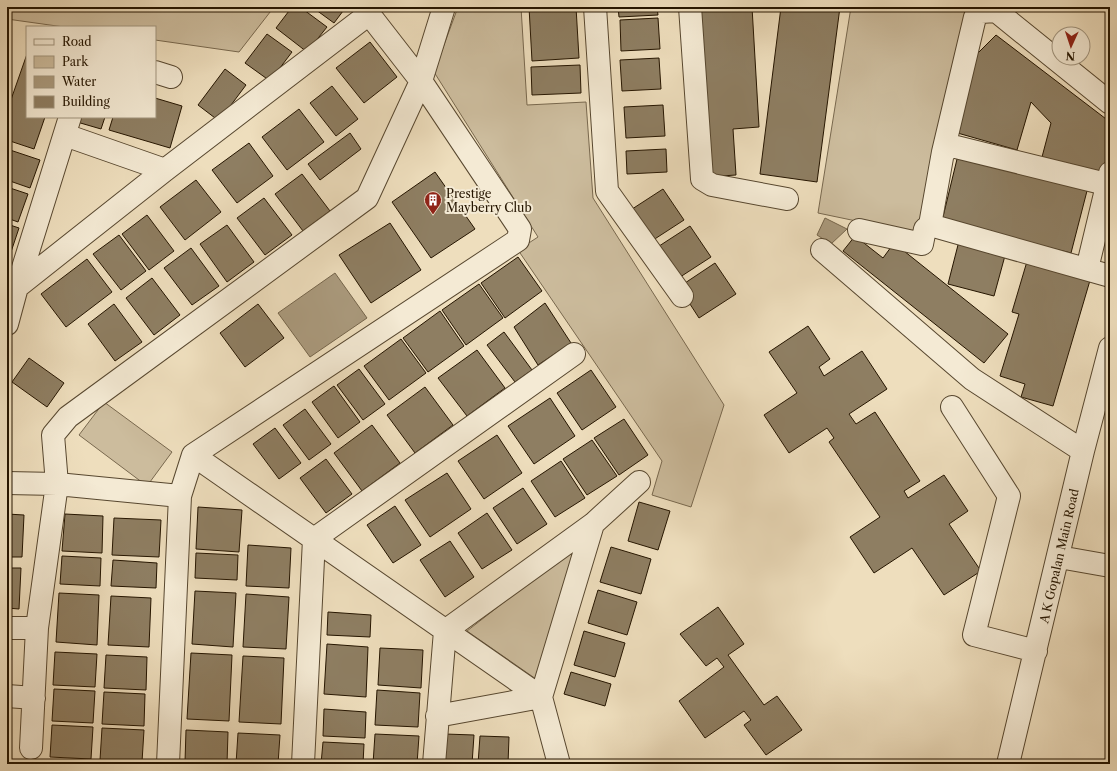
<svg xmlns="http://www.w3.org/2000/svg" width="1117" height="771" viewBox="0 0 1117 771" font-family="'Libre Caslon Text',serif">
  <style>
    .green { fill: #ccbc9d; stroke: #78684e }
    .water { fill: #aa9a7d; stroke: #75654b }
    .building { fill: #8e7e62; stroke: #251500 }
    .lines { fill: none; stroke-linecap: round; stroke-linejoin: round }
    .minor-casing { stroke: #57472f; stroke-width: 24 }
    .minor { stroke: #f4ead4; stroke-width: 22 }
    .labels { text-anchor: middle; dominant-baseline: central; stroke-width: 4; stroke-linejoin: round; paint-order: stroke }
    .poi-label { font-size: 12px; fill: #251500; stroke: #f4ead4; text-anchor: start }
    .street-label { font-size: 12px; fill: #251500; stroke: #f4ead4 }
  </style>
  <rect width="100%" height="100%" fill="#eedebd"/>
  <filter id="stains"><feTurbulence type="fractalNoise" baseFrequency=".005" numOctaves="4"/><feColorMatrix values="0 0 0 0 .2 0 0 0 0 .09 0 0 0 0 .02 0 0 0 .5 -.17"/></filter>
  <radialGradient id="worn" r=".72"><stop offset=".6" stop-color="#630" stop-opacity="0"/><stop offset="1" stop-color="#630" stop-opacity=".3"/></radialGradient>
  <path class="green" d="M7 7H274L239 52 155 40V27H64L7 19Z
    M458 7H521L527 105 586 102 593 198 724 405 691 507 652 495 662 461 518 250 538 237 434 72Z
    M851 7H972L923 235 818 213Z
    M104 402 172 452 147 486 79 435Z
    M577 545 536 679 467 631Z"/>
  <path class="water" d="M825 218 847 229 831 244 817 235Z
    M335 273 367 318 310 357 278 313Z"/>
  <path class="building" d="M292 7H300L327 27 307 52 276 28Z
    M312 7H346L334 23Z
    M529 7H576L579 58 532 61Z
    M618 7H657L658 15 619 17Z
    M696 7H752L759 127 733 129 736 175 706 177Z
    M781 7H840L817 182 760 174Z
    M658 18 660 49 621 51 620 20Z
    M267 34 292 52 270 81 245 63Z
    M996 35 1110 122V158L1105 175 1042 157 1051 123 1031 102 1017 150 954 132 976 55Z
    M370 42 397 77 364 103 336 68Z
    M27 54V117H45L34 149 7 140V111Z
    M659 58 661 89 622 91 620 60Z
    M580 65 581 93 532 95 531 67Z
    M225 69 246 85 219 121 198 105Z
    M332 86 358 119 336 136 310 103Z
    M155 98 182 106 170 148 109 130 113 117H155Z
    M663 105 665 136 626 138 624 107Z
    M299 109 324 142 287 170 262 137Z
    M78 117H105L101 129 77 122Z
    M350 133 361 149 320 180 308 164Z
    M249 143 273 176 237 203 212 170Z
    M7 149 40 160 30 188 7 180Z
    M666 149 667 172 627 174 626 151Z
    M958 155 1088 187 1071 253 942 221Z
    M435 172 475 229 431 258 392 202Z
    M302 174 330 211 303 231 275 194Z
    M196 180 221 212 185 240 160 207Z
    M7 187 28 194 18 222 7 218Z
    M663 189 684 220 647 244 626 213Z
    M264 198 292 235 265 255 237 218Z
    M147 215 174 251 149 270 122 234Z
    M390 223 421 270 371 303 339 255Z
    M7 224 19 228 7 264Z
    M227 225 254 262 227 282 200 244Z
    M690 226 711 257 674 281 653 250Z
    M119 235 146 271 121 290 93 254Z
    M855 236 883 258 894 243 1008 334 984 363 843 251Z
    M959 241 1006 252 994 296 948 284Z
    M191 248 219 286 192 305 164 268Z
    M518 257 542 291 505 318 481 283Z
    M1028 258 1091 277 1053 406 1021 397 1025 384 1000 376 1019 314 1012 312Z
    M87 259 112 292 66 327 41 294Z
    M715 263 736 294 699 318 679 287Z
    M152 278 180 315 154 335 126 298Z
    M479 284 503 318 466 345 442 310Z
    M545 303 571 343 538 365 514 327Z
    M114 304 142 342 115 361 88 324Z
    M258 304 284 338 245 367 220 333Z
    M440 311 464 346 428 372 403 338Z
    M808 326 830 359 819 367 824 376 862 351 887 389 849 414 856 424 875 412 920 481 904 491 908 498 944 475 968 511 949 524 981 571 944 595 912 548 874 573 850 537 880 517 829 442 834 438 827 428 789 453 764 415 797 393 769 352Z
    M504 332 532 370 515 382 487 345Z
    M401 339 426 373 389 400 364 366Z
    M477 350 505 388 467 416 438 378Z
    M29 358 64 383 47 407 12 382Z
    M359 369 385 404 363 420 337 385Z
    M591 370 616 407 582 430 557 393Z
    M334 386 360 422 338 438 312 402Z
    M425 387 453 425 415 453 387 415Z
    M550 398 575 436 534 464 508 426Z
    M305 409 331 444 309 460 283 425Z
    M624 419 648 455 619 475 594 438Z
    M372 425 400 463 362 491 334 453Z
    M275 428 301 463 279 479 253 444Z
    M497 435 522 473 484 499 458 461Z
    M592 440 617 476 587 495 563 459Z
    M326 459 352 494 326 513 300 478Z
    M561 461 585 498 555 517 531 481Z
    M447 473 471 509 430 537 405 500Z
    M523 488 547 524 517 544 493 508Z
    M639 502 670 511 658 550 628 541Z
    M395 506 421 545 393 563 367 525Z
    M198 507 242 510 239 552 196 549Z
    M487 513 512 550 482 569 458 533Z
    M7 514 24 515 22 557H7Z
    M65 514 103 516 102 553 62 551Z
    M114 518 161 520 159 557 112 555Z
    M450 541 474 577 445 597 420 560Z
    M248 545 291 548 289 588 246 586Z
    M611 547 651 559 641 594 600 582Z
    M196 553 238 555 237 580 195 578Z
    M62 556 101 558 100 586 60 584Z
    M113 560 157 563 156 588 111 586Z
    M7 568H21L19 609 7 608Z
    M598 590 637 602 627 635 588 623Z
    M195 591 236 593 233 647 192 644Z
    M59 593 99 595 97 645 56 642Z
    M246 594 289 597 286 649 243 647Z
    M111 596 151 598 149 647 108 645Z
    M718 607 744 644 728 655 764 705 777 696 802 730 766 755 744 725 751 720 744 711 705 738 679 701 724 667 717 658 706 666 680 634Z
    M328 612 371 615 370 637 327 635Z
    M584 631 625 643 615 677 574 665Z
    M327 644 368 647 366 697 324 694Z
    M380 648 423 650 421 688 378 685Z
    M55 652 97 654 95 687 53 685Z
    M191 653 232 655 229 721 187 719Z
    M106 655 147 657 146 690 104 688Z
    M243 656 284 658 281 724 239 722Z
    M571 672 611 684 605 706 564 694Z
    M54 689 95 691 93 723 52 721Z
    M377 690 420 693 418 727 375 725Z
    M104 692 145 694 144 726 102 724Z
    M324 709 366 712 365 738 323 736Z
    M7 710H11L9 754H7Z
    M52 725 93 727 91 759 50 757Z
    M102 728 144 730 142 762 100 760Z
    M186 730 228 732 227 764 185 762Z
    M238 733 280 735 278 764H236Z
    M375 734 419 736 417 764H373Z
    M445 734 474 735 472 764H443Z
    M480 736 509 737 508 764H478Z
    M323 742 364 744 363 764H321Z"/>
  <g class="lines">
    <g class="minor-casing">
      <path id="minor" d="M595 7 607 191 682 296
        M690 7 702 179 712 185 787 199
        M155 72 171 77
        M65 135 165 170
        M943 152 975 17 981 12 996 11 1110 103
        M930 225 943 152 952 146 1110 185
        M859 230 922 244 925 229 930 225 1110 276
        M822 250 972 379 1083 451
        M1087 269 1110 173
        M17 287 165 170 369 14 421 81 520 229 518 240 193 455 180 496 168 764
        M7 324 17 287 70 117
        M952 407 1009 496 974 635 1036 651
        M193 455 541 697 559 764
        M7 483 57 484 180 496
        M1059 557 1110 566
        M7 628H37
        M7 696 34 698
        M437 716 541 697 593 524
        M31 748 37 628 57 484 53 435 68 417 367 198 421 81 444 7
        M303 764 314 539 574 354
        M434 764 445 631 593 524 639 482
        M1008 764 1083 451 1110 348"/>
    </g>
    <use href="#minor" class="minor"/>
  </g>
  <defs>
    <g id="building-pin" transform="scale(0.9)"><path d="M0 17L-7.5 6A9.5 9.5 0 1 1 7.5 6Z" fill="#8f2418" stroke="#f4ead4"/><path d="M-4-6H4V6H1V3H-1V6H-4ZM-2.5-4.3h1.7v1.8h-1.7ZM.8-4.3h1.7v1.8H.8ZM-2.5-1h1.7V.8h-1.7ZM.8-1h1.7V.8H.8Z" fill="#fff"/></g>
  </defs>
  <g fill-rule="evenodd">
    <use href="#building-pin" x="433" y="200"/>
  </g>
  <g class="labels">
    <g class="poi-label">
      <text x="446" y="193">Prestige<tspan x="446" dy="14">Mayberry Club</tspan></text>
    </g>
    <g class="street-label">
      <text transform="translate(1059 556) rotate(-77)">A K Gopalan Main Road</text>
    </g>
  </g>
  <rect width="1117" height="771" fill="none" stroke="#eedebd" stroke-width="24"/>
  <rect x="8" y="8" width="1101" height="755" fill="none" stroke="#251500" stroke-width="2"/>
  <rect x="12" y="12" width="1093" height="747" fill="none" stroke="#251500"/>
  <rect x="26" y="26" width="130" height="92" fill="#f4ead4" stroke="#a1957f"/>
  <rect x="34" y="39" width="20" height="6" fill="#f4ead4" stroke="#a1957f"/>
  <text x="62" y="46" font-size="12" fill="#251500">Road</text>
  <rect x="34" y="56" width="20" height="12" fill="#ccbc9d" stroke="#a1957f"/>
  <text x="62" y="66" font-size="12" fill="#251500">Park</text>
  <rect x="34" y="76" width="20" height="12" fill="#aa9a7d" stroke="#a1957f"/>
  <text x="62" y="86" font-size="12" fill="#251500">Water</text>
  <rect x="34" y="96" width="20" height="12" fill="#8e7e62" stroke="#a1957f"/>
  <text x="62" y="106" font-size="12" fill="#251500">Building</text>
  <g transform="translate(1071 46) rotate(183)"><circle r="19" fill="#f4ead4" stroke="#a1957f"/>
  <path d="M0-3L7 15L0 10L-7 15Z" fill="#8f2418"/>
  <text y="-6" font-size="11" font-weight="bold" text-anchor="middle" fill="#251500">N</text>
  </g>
  <rect width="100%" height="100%" filter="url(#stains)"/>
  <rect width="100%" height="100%" fill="url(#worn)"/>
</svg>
